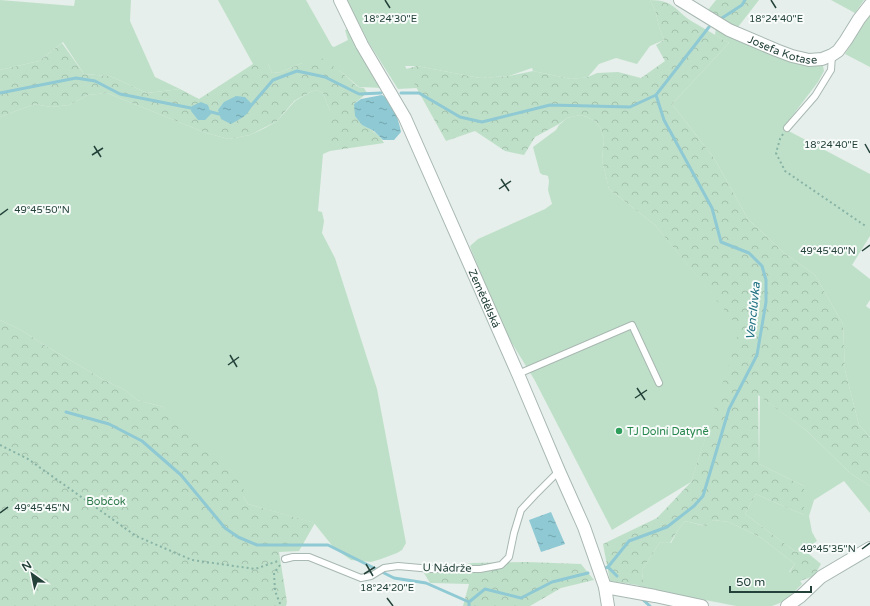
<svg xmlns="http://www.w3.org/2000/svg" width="870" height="606" viewBox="0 0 870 606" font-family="'Varela Round',sans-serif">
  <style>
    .grass { fill: #bfe0c8 }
    .forest { fill: url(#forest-crowns) }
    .water { fill: url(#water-ripples) }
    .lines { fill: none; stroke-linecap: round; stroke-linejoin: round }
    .stream { stroke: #8ec9d4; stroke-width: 3 }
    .service-casing { stroke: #a8b8b2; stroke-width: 8 }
    .minor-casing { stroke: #a8b8b2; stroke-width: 14 }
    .tertiary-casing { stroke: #a8b8b2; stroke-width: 14 }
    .path { stroke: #86b3a5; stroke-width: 2; stroke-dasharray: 2 3; stroke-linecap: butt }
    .service { stroke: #fff; stroke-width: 6 }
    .minor { stroke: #fff; stroke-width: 12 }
    .tertiary { stroke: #fff; stroke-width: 12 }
    .ticks { fill: none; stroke: #24423a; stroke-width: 1.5 }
    .leisure-dot { fill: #2e9e5b; stroke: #f7fbf9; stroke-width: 1.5 }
    .labels { text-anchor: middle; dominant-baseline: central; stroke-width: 4; stroke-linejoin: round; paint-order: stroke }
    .street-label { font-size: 11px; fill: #24423a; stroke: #f7fbf9 }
    .leisure-label { font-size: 11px; fill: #27864d; stroke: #f7fbf9; text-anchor: start }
    .park-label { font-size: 11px; fill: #2d7a4b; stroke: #f7fbf9 }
    .water-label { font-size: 12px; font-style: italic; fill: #1c6f80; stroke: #f7fbf9 }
    .ticks-label { font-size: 10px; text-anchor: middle; fill: #24423a; stroke: #f7fbf9; stroke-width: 4; stroke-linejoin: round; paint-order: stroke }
  </style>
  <defs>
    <pattern id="forest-crowns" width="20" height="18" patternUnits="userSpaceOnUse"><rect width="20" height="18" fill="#bfe0c8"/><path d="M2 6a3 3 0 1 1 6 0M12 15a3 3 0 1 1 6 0" fill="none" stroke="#a4c1ad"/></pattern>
    <pattern id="water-ripples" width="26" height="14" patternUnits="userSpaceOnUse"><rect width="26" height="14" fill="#8ec9d4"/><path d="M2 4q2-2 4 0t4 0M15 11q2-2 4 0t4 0" fill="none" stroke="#74a5ad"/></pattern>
  </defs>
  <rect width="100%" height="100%" fill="#e6efeb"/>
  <path class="grass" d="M0 0 74 6 75 0H131L130 21 155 77 180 89 147 93 110 76 84 74 63 42 39 61 0 70Z
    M218 0H306L332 46 334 47 348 40 345 30 348 29 384 88 359 87 340 71 302 63 281 72 272 73 268 64H253Z
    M347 0H650L655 10 660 30 664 40 650 46 637 64 616 58 599 64 588 77 571 79 533 71 532 68 509 76 480 78 417 66H405L417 88 398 89 367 40Z
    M831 0H864L855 13Z
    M870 14V67L845 54Z
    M716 28 796 59 823 66 824 71 818 82 783 128 870 174V236L852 265 870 279V300L866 306 870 309V437L859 425 845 370 843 324 815 275 783 252 748 219 714 158 672 104 729 43 715 35Z
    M317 90 323 93 330 111V151L323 154 318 211 322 212 324 221 322 233 335 258 377 389 406 543 402 550 397 553 381 559 371 562 351 560 334 548 314 523 248 504 243 496 163 407 137 400 125 390 104 380 46 346 21 330 0 320V117L35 104 51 107 69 105 88 95 107 93 206 133 229 139 250 135 265 128 277 121 295 101 310 92Z
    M580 115 587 117 595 121 600 127 604 139 602 160 609 189 655 225 741 329 691 482 612 530 534 379 505 332 504 325 500 319 472 252 470 246 478 239 545 209 552 204 548 190 549 181 548 176 545 175H543L540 173 533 147 556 130 559 125 567 118Z
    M760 396 806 430 850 473 870 486V513L844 481 814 500 809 516 812 532 817 541 804 550 796 552 745 514 756 494 804 515V486L759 464Z
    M713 520 729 522 760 537 795 564 789 572 799 579 802 584 785 601 772 606H736L649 589 643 582 642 570 660 542 671 543 678 530 685 521 705 526Z"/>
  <path class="forest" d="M650 0C675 0 675 11 693 22 705 29 717 36 729 43L672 104 714 158 748 219 783 252 815 275 843 324 845 370 859 425 870 437V486L850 473 806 430 758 395 759 464 804 486V515L756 494 745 514 796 552 804 550 821 564 814 576 800 581 789 573 795 564 760 537 729 522 713 520 706 526 685 521 678 530 670 543 660 542 642 570 643 581 649 589 637 585 610 581 603 544 657 518 691 482 740 329 655 225 609 189 602 160 604 139 600 127 595 121 587 117 580 115 567 118 559 124 535 137 524 155 505 151 475 131 446 141 406 69 417 66 480 78 509 76 533 71 571 79 588 77 597 73 618 72 641 78 665 61 656 45 664 40 660 30 655 10Z
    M716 0H759L738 27 726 23 708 10Z
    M62 43 84 74 110 76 147 93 180 89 199 99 253 64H268L272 73 281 72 302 63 320 57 340 71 358 87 364 88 367 93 354 104 362 125C371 129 379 134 384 143L330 151V111L323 93 317 90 310 92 294 101 277 121 250 135 229 139 206 133 107 93 88 95 69 105 51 107 35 104 0 117V70L39 61Z
    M0 320 21 330 46 346 104 380 125 390 137 400 163 407 245 478 243 496 248 504 315 523 299 551 279 552 287 602 286 606H0Z
    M527 562 581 564 594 580 561 588 530 606H463L469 584 430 583 424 573 472 563Z"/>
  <path class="water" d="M382 95C393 101 399 121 401 132L394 140H383L374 131 362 125 355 116 354 104 361 99Z
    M236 96 245 97 252 104C249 116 241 118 231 124L221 119 218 110 224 102Z
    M201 102 208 105 211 114 205 120H198L191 111 192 106Z
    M551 512 565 544 541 552 529 520Z"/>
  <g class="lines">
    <path class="stream" d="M722 18 742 5 745 0
      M0 93 76 78 95 81 120 94 196 109
      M401 93H419L460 117 482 122 550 105 630 107 656 95
      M249 108 273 80 297 71 325 77 359 94 381 93
      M207 111 219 114 223 113
      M66 412 109 424 142 441 181 475 225 528 238 537 257 545H328L394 578 426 583 469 602
      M608 567 617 576
      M605 568 608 567 629 541 667 527 694 506 703 496 729 409 757 355 766 302V280L762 266 749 253 721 242 712 208 664 120 656 95 709 27
      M641 598 650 606
      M469 606V602L485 589 521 598 552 582 588 573"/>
    <g class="service-casing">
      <path id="service" d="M787 128 815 96 831 70 832 55
        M518 374 632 325 659 383
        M285 559 293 557H309L361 578 371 576 384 568 398 566 432 569H480L501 565 509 557 514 533 521 510 535 495 559 471"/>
    </g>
    <g class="minor-casing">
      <g id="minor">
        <path id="s1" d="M340 0 362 45 405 118 518 374 559 471 584 527 605 587 608 606"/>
        <path d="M605 587 655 596 702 606"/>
        <path d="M787 606 801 596 821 577 870 548"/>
      </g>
    </g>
    <g class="tertiary-casing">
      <g id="tertiary">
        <path id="s2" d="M680 0 729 30 776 50 792 56 809 60 822 59 832 55 838 51 846 40 859 19 870 5"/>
      </g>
    </g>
    <path class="path" d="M783 134 780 139 776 153 785 171 867 227
      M0 445 28 459 136 536 192 560 255 569 278 561
      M280 565 274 573 275 591 281 606"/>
    <use href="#service" class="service"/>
    <use href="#minor" class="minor"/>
    <use href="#tertiary" class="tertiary"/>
  </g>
  <path class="ticks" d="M385 0 390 8M771 0 776 8M865 144 870 153M94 146 101 157M92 155 103 148M501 179 509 191M499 189 511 181M0 215 8 209M862 251 870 245M230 355 237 367M228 365 239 357M637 388 645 400M635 398 647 390M0 513 8 507M862 549 870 543M366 564 373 576M364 574 375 567M387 598 393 606"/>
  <circle class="leisure-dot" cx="619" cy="431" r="4"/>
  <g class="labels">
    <g class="street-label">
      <text stroke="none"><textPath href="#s2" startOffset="115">Josefa Kotase</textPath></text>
      <text stroke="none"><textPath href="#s1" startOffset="332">Zemědělská</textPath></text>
      <text transform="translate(447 568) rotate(1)">U Nádrže</text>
    </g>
    <g class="leisure-label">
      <text x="627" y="431">TJ Dolní Datyně</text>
    </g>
    <g class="park-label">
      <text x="106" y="501">Bobčok</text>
    </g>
    <g class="water-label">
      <text transform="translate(753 311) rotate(-84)">Venclůvka</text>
    </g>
  </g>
  <g class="ticks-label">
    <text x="390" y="22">18°24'30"E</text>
    <text x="776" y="22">18°24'40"E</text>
    <text x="831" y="148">18°24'40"E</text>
    <text x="42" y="213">49°45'50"N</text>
    <text x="828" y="254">49°45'40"N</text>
    <text x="42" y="511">49°45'45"N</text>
    <text x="828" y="552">49°45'35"N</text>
    <text x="387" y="591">18°24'20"E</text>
  </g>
  <g transform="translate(32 574) rotate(327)" stroke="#f7fbf9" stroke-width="3" paint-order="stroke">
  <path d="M0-3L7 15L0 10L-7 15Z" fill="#24423a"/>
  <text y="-6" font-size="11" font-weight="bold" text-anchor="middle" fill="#24423a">N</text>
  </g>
  <path d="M730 586v6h81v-6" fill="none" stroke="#24423a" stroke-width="2"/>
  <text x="736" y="586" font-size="12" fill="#24423a" stroke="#f7fbf9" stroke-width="3" paint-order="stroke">50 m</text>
</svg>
